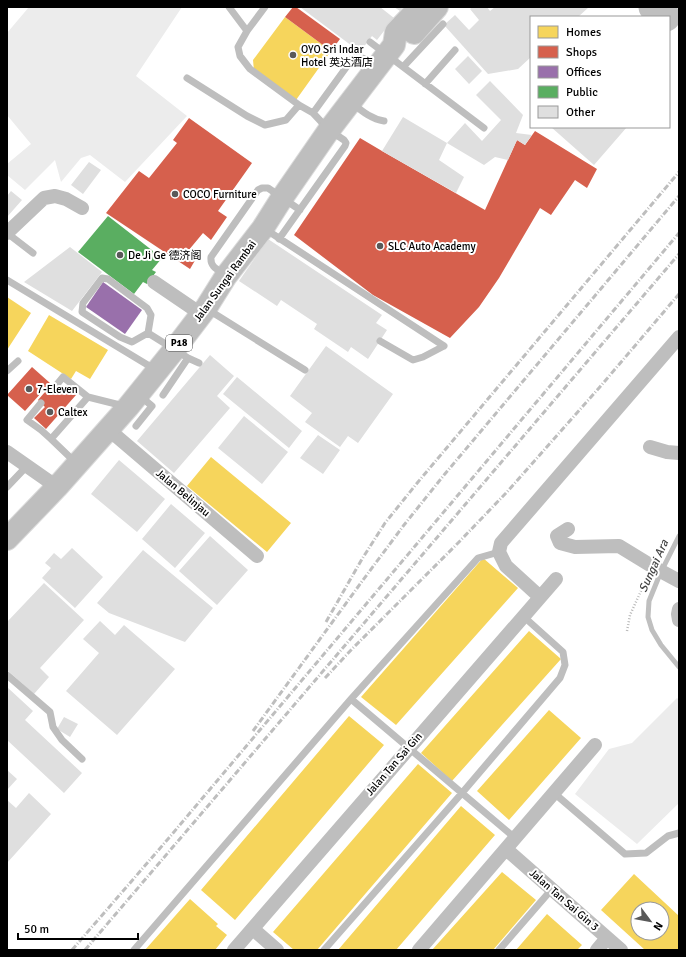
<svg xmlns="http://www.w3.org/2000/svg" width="686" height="957" viewBox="0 0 686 957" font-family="Signika,'Noto Sans SC',sans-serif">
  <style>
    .green { fill: #ececec }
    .homes { fill: #f6d55c; fill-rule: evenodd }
    .shops { fill: #d6604d }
    .offices { fill: #9970ab }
    .public { fill: #5aae61 }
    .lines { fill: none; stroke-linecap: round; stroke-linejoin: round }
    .stream { stroke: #bfbfbf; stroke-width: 5 }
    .river { stroke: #bfbfbf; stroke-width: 29 }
    .building { fill: #dfdfdf }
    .primary-casing { stroke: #dbdbdb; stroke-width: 24 }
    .path { stroke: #b9b9b9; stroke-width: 2.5; stroke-dasharray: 1 2; stroke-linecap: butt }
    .service { stroke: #bebebe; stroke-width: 7 }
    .minor { stroke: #bebebe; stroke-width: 14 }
    .primary { stroke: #bebebe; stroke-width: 22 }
    .rail { stroke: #bebebe; stroke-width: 3; stroke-dasharray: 6 2 1 2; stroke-linecap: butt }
    .poi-dot { fill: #595959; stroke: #fff; stroke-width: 1.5 }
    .labels { text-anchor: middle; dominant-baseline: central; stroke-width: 4; stroke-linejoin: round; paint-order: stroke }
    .shield { fill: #fff; stroke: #4c4c4c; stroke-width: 1 }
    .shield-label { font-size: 10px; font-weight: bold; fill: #000 }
    .poi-label { font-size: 11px; fill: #000; stroke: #fff; text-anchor: start }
    .street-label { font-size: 11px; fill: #000; stroke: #fff }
    .water-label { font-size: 12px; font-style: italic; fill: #444; stroke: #fff }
  </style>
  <rect width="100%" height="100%" fill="#fff"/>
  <path class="green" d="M29 7H182L136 76 187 116 125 182 90 155 81 158 61 182 55 160 25 190 7 175V164L31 144 7 115V33Z
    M677 698 679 700V803L637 844 575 794 609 749 632 743Z"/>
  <path class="homes" d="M285 17 331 51 296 100 254 71 253 60Z
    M7 297 31 313 7 350Z
    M49 315 108 350 90 379 76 371 71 379 28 351Z
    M211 457 291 523 267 552 187 486Z
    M483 558 518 588 396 725 361 697Z
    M529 631 561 659 452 781 421 753Z
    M549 710 581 738 509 820 477 791Z
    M349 716 384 745 235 920 201 890Z
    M418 764 452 793 317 950H294L273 932Z
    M461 806 495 835 396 950H338Z
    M502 872 536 900 493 950H432Z
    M634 874 679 916V950H645L601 910ZM638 909H662V933H638Z
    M190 899 218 924 216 926 227 935 215 950H145Z
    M547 914 582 945 577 950H516Z"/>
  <path class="shops" d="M293 7H296L340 39 331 51 285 17Z
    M189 118 252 163 218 211 227 217 211 240 203 233 188 251 197 257 190 269 106 213 139 171 149 178 177 143 173 140Z
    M535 131 597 169 587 188 575 180 551 215 540 208 499 278 479 307 450 338 373 295 294 235 360 138 382 151 485 210 517 140 525 145Z
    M32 367 50 383 25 411 7 395Z
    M51 385 59 392 66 385 76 395 46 429 34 418 45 407 38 400Z"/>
  <path class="offices" d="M103 282 142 310 125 334 86 307Z"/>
  <path class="public" d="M108 216 162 258 152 270 156 272 147 284 143 282 134 294 78 252Z"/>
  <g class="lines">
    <path class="stream" d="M679 536 660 574 649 601 648 617 652 630 661 645 679 667"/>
    <path class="river" d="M653 7 666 17"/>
  </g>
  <path class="building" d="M300 7H380L394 18 377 40 372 36 360 52Z
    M394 7H403L400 11Z
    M472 7H487L490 11 495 7H589L578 17H531V57L518 69 488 74 444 25 455 15 469 30 479 20 470 9Z
    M468 56 482 71 469 84 455 69Z
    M490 81 523 115 516 133 532 135 525 145 517 140 508 160 495 157 484 165 447 143 465 123 482 141 501 120 476 95Z
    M403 117 447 143 439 160 464 177 456 193 382 151Z
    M551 127H627L594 165Z
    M89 162 101 170 83 194 71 185Z
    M11 191 22 200 7 217V196Z
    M268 239 382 315 376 323 387 330 368 359 351 347 348 352 314 329 317 324 281 300 277 306 239 281Z
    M70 247 102 272 72 311 24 282Z
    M326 346 393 394 358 443 348 436 340 447 305 422 312 413 290 396Z
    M210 355 234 376 217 396 230 408 174 473 137 441Z
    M237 377 302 431 289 448 223 394Z
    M244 416 288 452 262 484 218 448Z
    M318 435 340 450 323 474 300 458Z
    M119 460 165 499 137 532 91 494Z
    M171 504 205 533 175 568 142 539Z
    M210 536 248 570 217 605 179 571Z
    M72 548 103 577 75 608 42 578 51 568 45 563 54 553 61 559Z
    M143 550 213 608 185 642 109 613 97 603Z
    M44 583 84 620 40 668 49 677 34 694 7 670V622Z
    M100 621 115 635 124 625 175 669 117 735 66 691 99 653 83 639Z
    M7 687 33 711 25 720 82 773 64 793 7 740Z
    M64 717 78 724 70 737 57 729Z
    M7 770 17 779 7 790Z
    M29 793 51 814 7 863V800L16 808Z"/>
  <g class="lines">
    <g class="primary-casing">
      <path id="primary" d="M414 33 437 7
        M7 539 57 487 128 407 174 350 206 308 226 276 263 228 282 198 329 130 394 45 396 32 420 7"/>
    </g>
    <path class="path" d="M627 631 630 615 646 580"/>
    <path class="service" d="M229 7 247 31
      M265 7 247 31 238 47 240 56 250 69 299 105 313 113 329 130 344 140 346 143 345 146 279 239
      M370 42 484 128
      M403 67 443 24
      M187 78 247 116 265 125 286 120 299 105
      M425 84 455 50
      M352 103C362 111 371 119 384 121
      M313 113 353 58C363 56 367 60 375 65
      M265 229 444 346
      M7 233 33 253
      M225 274C217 269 210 267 211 257L258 190 262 188H268L300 210
      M102 278 108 279 147 308 151 315 148 333 132 342 120 337 82 312 83 303Z
      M7 280 156 370
      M207 309 305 370
      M148 333 188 358 199 363
      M380 341 413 360 423 357 444 346
      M7 371 18 361
      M54 388 63 377 88 397
      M163 395 188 358
      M41 403 27 420 41 430 51 439
      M136 426 152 406 140 396
      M76 463 51 439 88 397 124 406
      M7 487 27 466
      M7 675 50 712 53 727 62 740 82 759
      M351 699 515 838
      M554 793 625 854 646 853 668 836 679 833
      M134 950 351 699 478 558 499 552
      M324 950 462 793 560 678 565 665 563 652 523 616
      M499 950 552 889"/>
    <path class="minor" d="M7 233 44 198 55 196 66 199 82 208
      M154 282 201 314
      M108 429 257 556
      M650 447 667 452 679 453
      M7 452 57 487
      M568 529 557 536 560 543 575 547 619 546 655 568 679 581
      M540 597 506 566 499 552 501 543 679 337
      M679 609 678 614 679 620
      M506 849 621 950
      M253 929 277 950
      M234 950 556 579
      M419 950 595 745
      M597 950 607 938"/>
    <use href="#primary" class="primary"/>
    <path class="rail" d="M326 622 362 559 385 523 418 482 679 172
      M325 678 352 649 459 542 506 493 599 388 679 294
      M253 731 363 580 404 525 444 475 679 196
      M72 950 168 839 679 233
      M85 950 679 254"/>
  </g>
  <g class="poi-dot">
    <circle cx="293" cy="55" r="4"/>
    <circle cx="175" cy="194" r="4"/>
    <circle cx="380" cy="246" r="4"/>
    <circle cx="120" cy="255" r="4"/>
    <circle cx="29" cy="389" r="4"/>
    <circle cx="50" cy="412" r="4"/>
  </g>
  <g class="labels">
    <rect class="shield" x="166" y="335" width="26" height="16" rx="3"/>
    <g class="shield-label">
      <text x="179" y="343">P18</text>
    </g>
    <g class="poi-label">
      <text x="301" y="49">OYO Sri Indar<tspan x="301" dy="13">Hotel 英达酒店</tspan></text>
      <text x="183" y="194">COCO Furniture</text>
      <text x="388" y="246">SLC Auto Academy</text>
      <text x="128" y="255">De Ji Ge 德济阁</text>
      <text x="37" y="389">7-Eleven</text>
      <text x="58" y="412">Caltex</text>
    </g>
    <g class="street-label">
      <text transform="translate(225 281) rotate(-54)">Jalan Sungai Rambai</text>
      <text transform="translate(183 493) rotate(40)">Jalan Belinjau</text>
      <text transform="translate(394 764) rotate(-49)">Jalan Tan Sai Gin</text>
      <text transform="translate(564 900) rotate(41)">Jalan Tan Sai Gin 3</text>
    </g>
    <g class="water-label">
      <text transform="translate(654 566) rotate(-66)">Sungai Ara</text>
    </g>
  </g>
  <rect width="686" height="957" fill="none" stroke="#000000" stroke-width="16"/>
  <rect x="530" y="16" width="140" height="112" fill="#ffffff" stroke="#999999"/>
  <rect x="538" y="26" width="20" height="12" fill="#f6d55c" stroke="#999999"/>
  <text x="566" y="36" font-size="12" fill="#000000">Homes</text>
  <rect x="538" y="46" width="20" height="12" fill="#d6604d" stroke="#999999"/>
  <text x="566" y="56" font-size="12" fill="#000000">Shops</text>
  <rect x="538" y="66" width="20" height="12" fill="#9970ab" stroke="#999999"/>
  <text x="566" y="76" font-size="12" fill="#000000">Offices</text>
  <rect x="538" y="86" width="20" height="12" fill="#5aae61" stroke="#999999"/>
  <text x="566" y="96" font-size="12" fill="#000000">Public</text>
  <rect x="538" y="106" width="20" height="12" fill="#dfdfdf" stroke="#999999"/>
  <text x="566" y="116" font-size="12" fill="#000000">Other</text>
  <g transform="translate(650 921) rotate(122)"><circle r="19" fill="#ffffff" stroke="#999999"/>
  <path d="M0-3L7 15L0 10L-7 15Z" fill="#595959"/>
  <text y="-6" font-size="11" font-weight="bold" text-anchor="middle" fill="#000000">N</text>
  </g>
  <path d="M18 933v6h120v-6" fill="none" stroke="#000000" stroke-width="2"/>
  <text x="24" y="933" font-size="12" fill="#000000" stroke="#ffffff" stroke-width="3" paint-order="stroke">50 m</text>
</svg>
